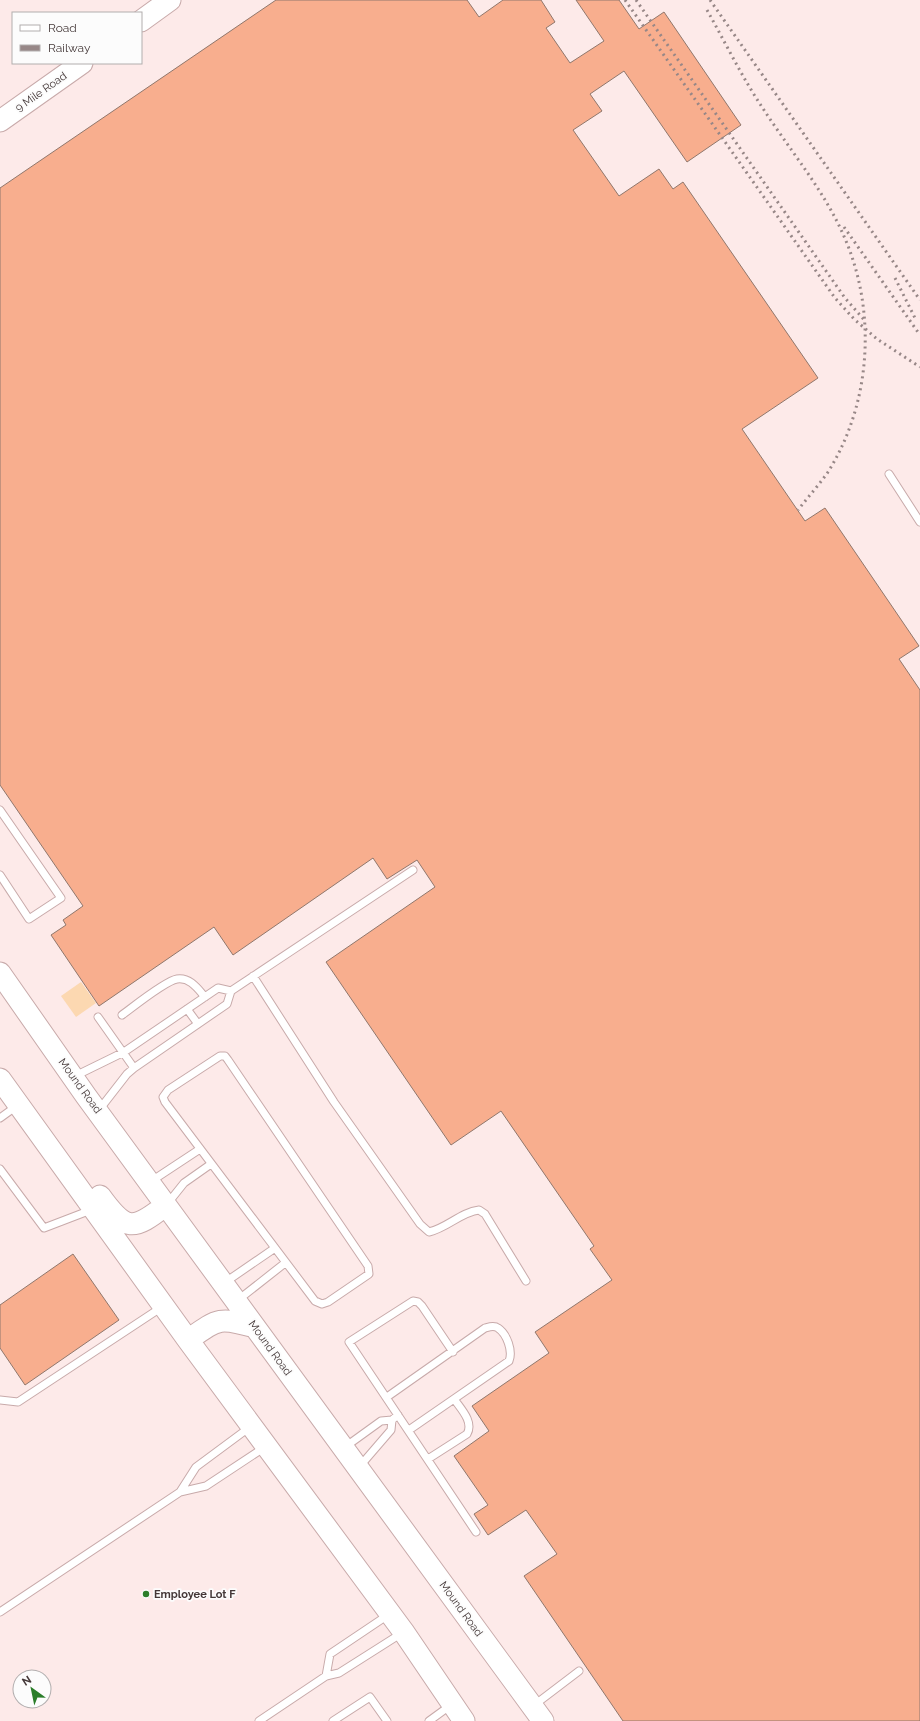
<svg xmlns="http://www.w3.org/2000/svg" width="920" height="1721" viewBox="0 0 920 1721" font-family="Raleway,sans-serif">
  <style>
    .green { fill: #fcd8b1 }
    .building { fill: #f8ae8e; stroke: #90776c }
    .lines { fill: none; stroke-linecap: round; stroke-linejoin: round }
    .service-casing { stroke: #c8aaaa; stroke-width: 9 }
    .secondary-casing { stroke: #c8aaaa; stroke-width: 23 }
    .service { stroke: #fff; stroke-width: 7 }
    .secondary { stroke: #fff; stroke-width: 21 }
    .rail { stroke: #978787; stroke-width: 3; stroke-dasharray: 2 4; stroke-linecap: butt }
    .poi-dot { fill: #2b7e2a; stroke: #fcfcfc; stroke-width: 1.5 }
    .labels { text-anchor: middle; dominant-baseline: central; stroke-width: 3.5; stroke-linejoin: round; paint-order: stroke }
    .street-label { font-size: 11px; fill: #443838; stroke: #fcfcfc }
    .poi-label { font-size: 11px; font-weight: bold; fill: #443838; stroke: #fcfcfc; text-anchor: start }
  </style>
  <rect width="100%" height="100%" fill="#fdeae9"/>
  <path class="green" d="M81 982 96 1003 76 1017 61 996Z"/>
  <path class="building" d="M276 0H467L479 17 503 0H541L555 22 546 28 570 63 604 41 576 0H619L639 29 664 12 741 125 687 162 624 71 590 94 602 111 573 130 619 196 659 169 673 189 683 182 818 378 742 429 805 521 825 508 919 646 899 659 920 690V1721H623L524 1576 557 1554 526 1510 488 1535 474 1514 488 1505 454 1456 489 1431 472 1406 549 1353 535 1332 612 1280 590 1249 594 1246 501 1111 451 1145 326 962 435 887 417 860 387 879 373 858 233 955 214 927 99 1006 51 935 66 925 63 920 83 906 0 785V188Z
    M73 1254 119 1320 25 1385 0 1348V1305Z"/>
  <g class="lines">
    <g class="service-casing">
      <path id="service" d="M889 474 920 522
        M0 810 61 898 29 919 0 875
        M253 976 334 1102 420 1224 429 1232C447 1228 461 1212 479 1210L485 1214 526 1281
        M187 1009 198 1024
        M122 1015C133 1007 165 981 177 979 190 977 198 989 205 997
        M98 1017 134 1068
        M220 1056H225L228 1060 368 1266 369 1274 328 1302 322 1304 315 1301 165 1102 163 1097 168 1090Z
        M75 1076 124 1052 218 988 231 991
        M99 1110 127 1074 134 1068 227 1004 231 991 413 870
        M0 1118 18 1105
        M0 1169 44 1228 91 1210
        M150 1182 200 1149
        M168 1203 184 1183 211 1164
        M224 1283 275 1248
        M238 1300 285 1263
        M453 1352 422 1306 418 1302 413 1301 349 1342 476 1532
        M387 1397 485 1328C489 1327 494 1325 498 1328 507 1334 513 1351 509 1361L409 1430
        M0 1400 18 1402 162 1307
        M345 1447 381 1421 392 1420 398 1415
        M428 1459 467 1434C474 1422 461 1409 454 1399
        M360 1466 391 1430 392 1420
        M180 1492 196 1467 250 1427
        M0 1612 180 1492 206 1486 265 1447
        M326 1676 330 1654 388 1615
        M533 1706 579 1671
        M259 1721 326 1676 339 1673 402 1633
        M333 1721 370 1697 387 1721
        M429 1721 451 1705"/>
    </g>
    <g class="secondary-casing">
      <path id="secondary" d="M141 21 170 0
        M0 121 82 63
        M0 973 86 1096 543 1721
        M0 1079 188 1340 403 1631 464 1721
        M100 1196C126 1232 133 1231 166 1205
        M188 1340C219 1318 219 1317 255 1327"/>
    </g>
    <use href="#service" class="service"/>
    <use href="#secondary" class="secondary"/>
    <path class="rail" d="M625 0 835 298 854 319 877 339 920 367
      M636 0 845 298 866 322
      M710 0 920 300
      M707 10C725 42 742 77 762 107 789 149 823 189 843 234 877 309 872 402 828 472 819 485 808 497 798 510
      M844 227 920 335
      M895 278 916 320"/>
  </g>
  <circle class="poi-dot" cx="146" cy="1594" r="4"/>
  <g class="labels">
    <g class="street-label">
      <text transform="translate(41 92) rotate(-35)">9 Mile Road</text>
      <text transform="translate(80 1086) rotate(54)">Mound Road</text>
      <text transform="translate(270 1348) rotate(54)">Mound Road</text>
      <text transform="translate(461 1609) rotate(54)">Mound Road</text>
    </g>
    <g class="poi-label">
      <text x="154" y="1594">Employee Lot F</text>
    </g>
  </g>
  <rect x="12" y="12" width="130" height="52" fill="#fcfcfc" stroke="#b2aeae"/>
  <rect x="20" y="25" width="20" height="6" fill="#ffffff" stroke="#b2aeae"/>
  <text x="48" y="32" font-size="12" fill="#443838">Road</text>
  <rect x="20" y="45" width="20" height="6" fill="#978787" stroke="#b2aeae"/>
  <text x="48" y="52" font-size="12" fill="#443838">Railway</text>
  <g transform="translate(32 1689) rotate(327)"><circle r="19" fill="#fcfcfc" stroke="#b2aeae"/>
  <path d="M0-3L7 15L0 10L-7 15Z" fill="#2b7e2a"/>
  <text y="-6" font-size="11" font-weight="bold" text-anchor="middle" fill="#443838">N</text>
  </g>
</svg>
